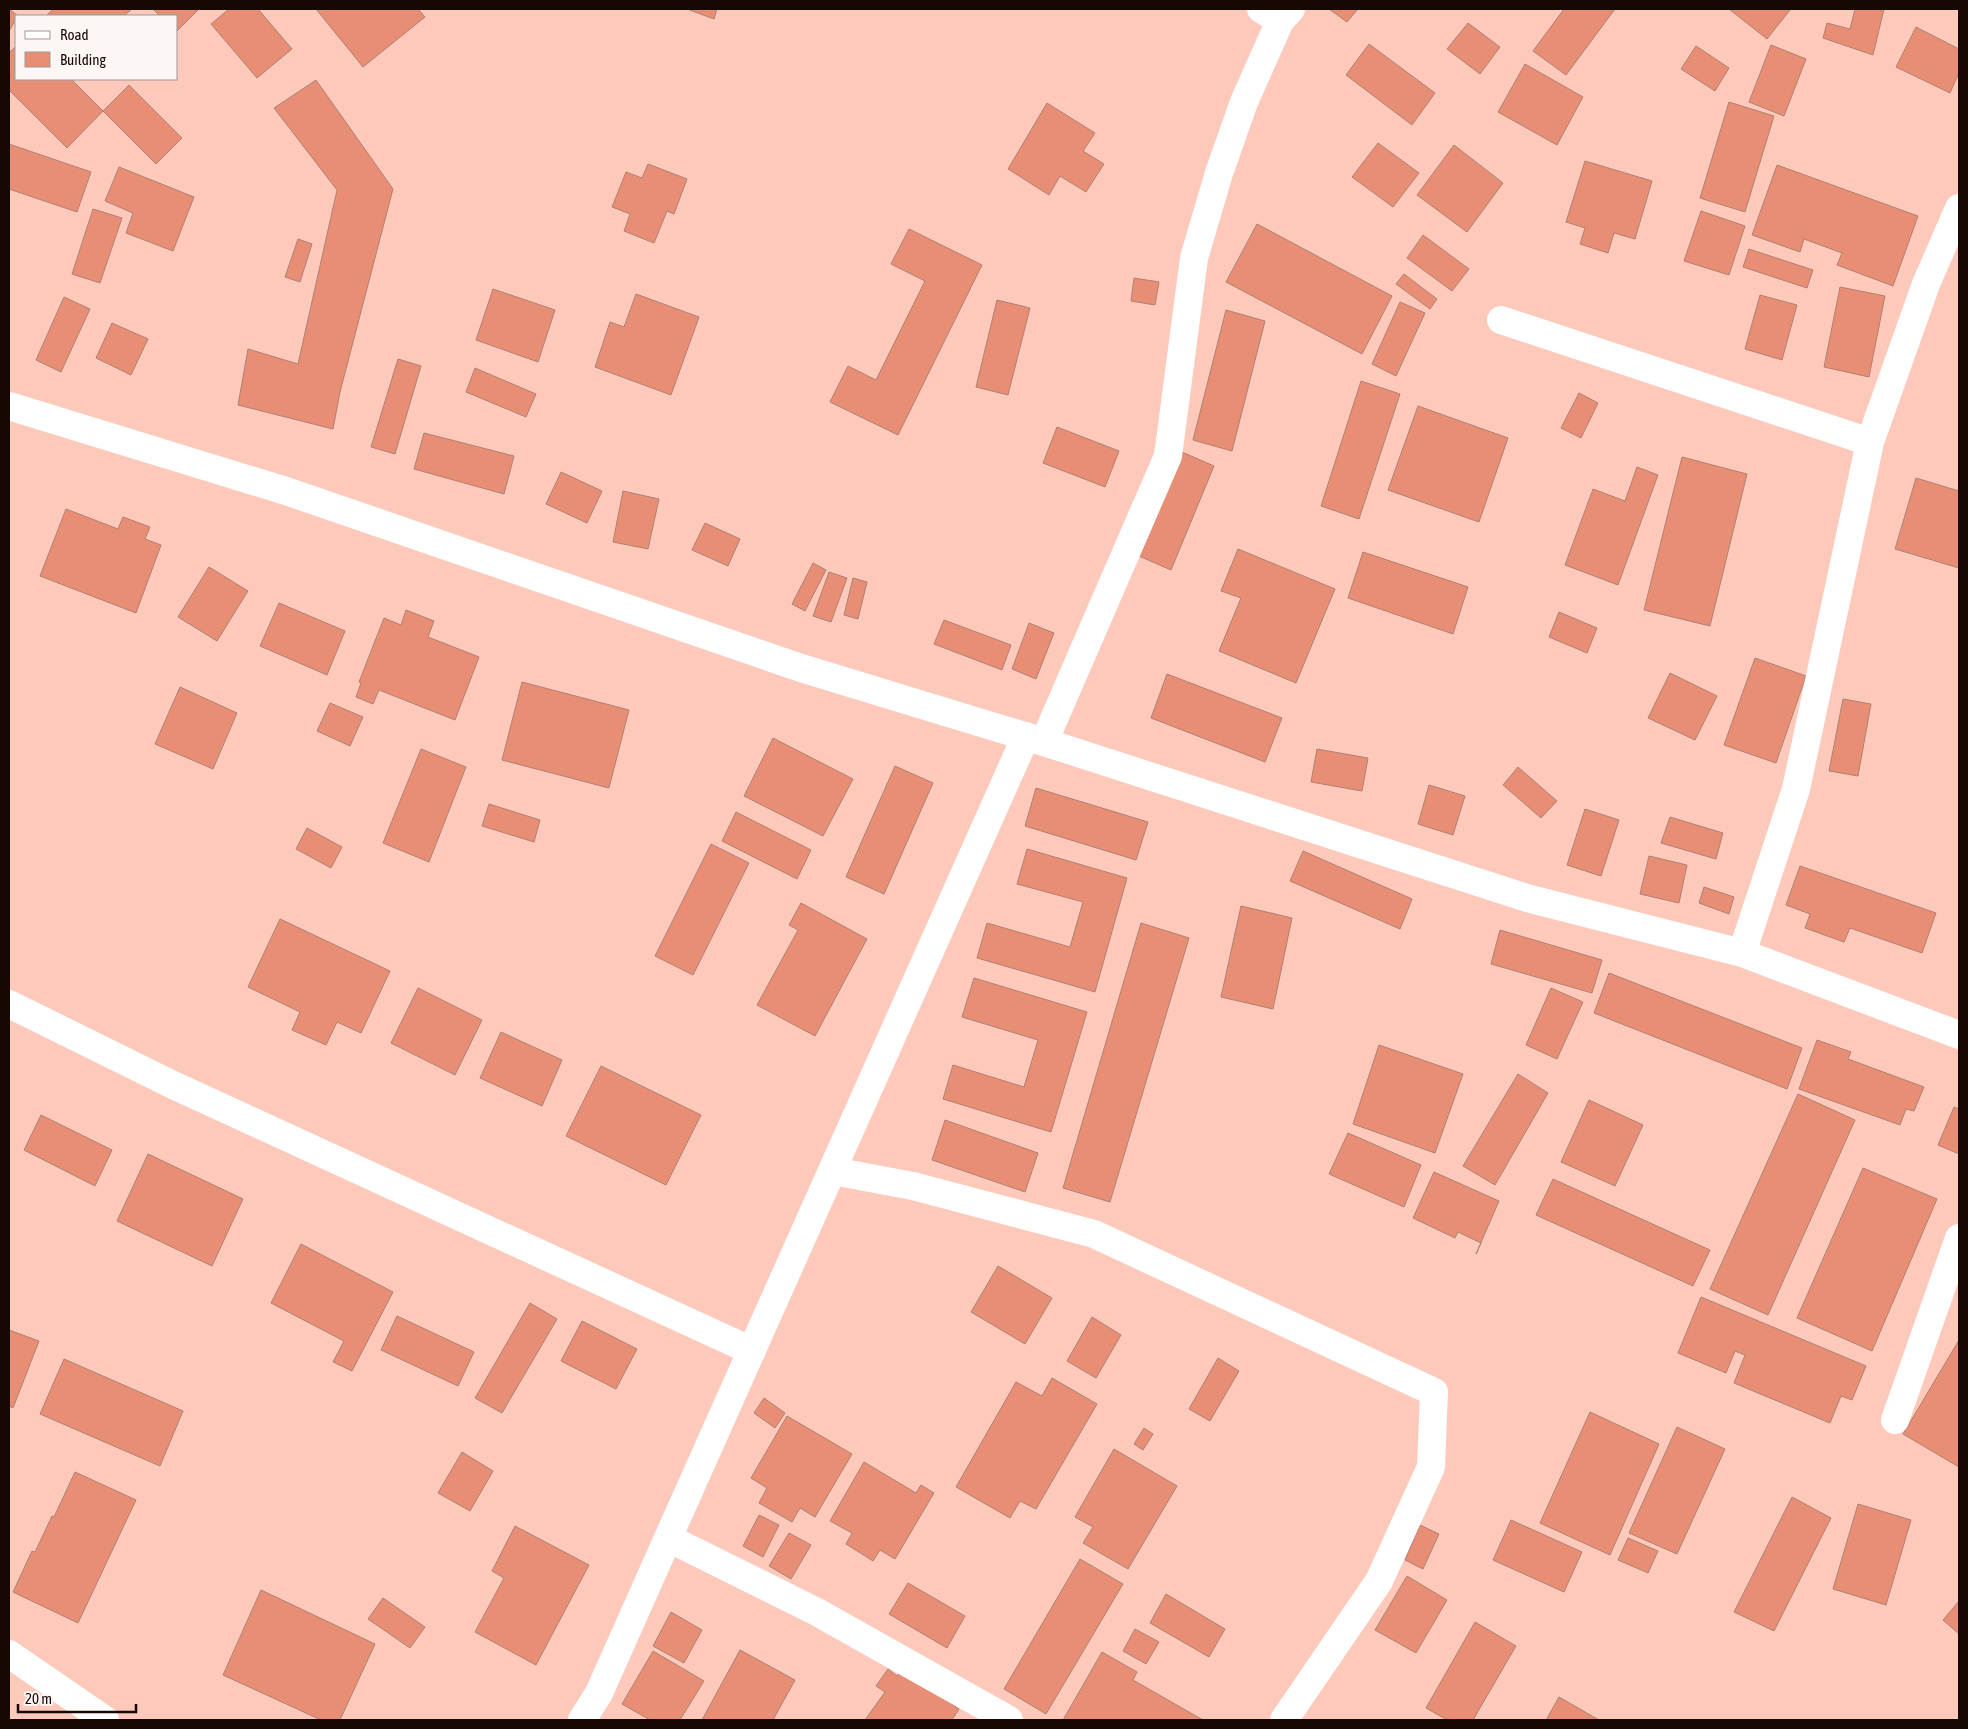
<svg xmlns="http://www.w3.org/2000/svg" width="1968" height="1729" viewBox="0 0 1968 1729" font-family="'Asap Condensed',sans-serif">
  <style>
    .building { fill: #e78e75; stroke: #b08073 }
    .lines { fill: none; stroke-linecap: round; stroke-linejoin: round }
    .minor { stroke: #fff; stroke-width: 28 }
    .tertiary { stroke: #fff; stroke-width: 28 }
  </style>
  <rect width="100%" height="100%" fill="#fdc9ba"/>
  <path class="building" d="M9 9 18 16 9 31Z
    M53 9H132L124 16H46Z
    M153 9H199L176 32V16H160Z
    M229 9H258L292 49 257 78 211 24Z
    M316 9H418L425 17 363 67Z
    M687 9H717L714 19Z
    M1329 9H1358L1347 22Z
    M1564 9H1615L1566 75 1533 51Z
    M1729 9H1788L1790 10 1767 39Z
    M1855 9H1884L1873 55 1823 38 1827 23 1850 29Z
    M1468 23 1500 47 1480 74 1447 49Z
    M1916 27 1959 49V73L1950 93 1896 67Z
    M1369 44 1435 93 1412 125 1346 75Z
    M1771 45 1806 59 1784 116 1749 102Z
    M16 46V79H71L103 111 67 148 9 90V53Z
    M1696 46 1729 68 1715 91 1681 69Z
    M1525 64 1583 97 1557 145 1498 112Z
    M316 80 393 189 340 392 333 429 238 405 248 349 298 364 337 190 274 108Z
    M129 85 182 138 156 164 103 111Z
    M1729 102 1774 116 1745 212 1700 198Z
    M1047 103 1095 133 1083 151 1104 164 1086 192 1060 176 1049 195 1008 169Z
    M1378 143 1419 173 1393 207 1352 177Z
    M9 144 91 172 77 212 9 189Z
    M1454 145 1503 183 1467 232 1417 195Z
    M1585 161 1652 181 1635 239 1614 233 1608 253 1580 244 1585 228 1566 222Z
    M648 164 687 179 674 214 667 211 654 243 624 231 630 214 612 207 626 172 642 178Z
    M1777 165 1918 216 1893 286 1837 265 1842 253 1804 239 1800 252 1752 235Z
    M119 167 194 197 173 251 126 233 133 213 105 201Z
    M93 209 122 218 100 283 72 274Z
    M1701 211 1745 226 1729 275 1684 261Z
    M1257 224 1392 296 1362 354 1226 282Z
    M909 229 982 265 898 435 830 402 848 366 876 380 925 281 891 264Z
    M1423 235 1469 269 1452 291 1407 258Z
    M298 239 312 244 300 282 285 277Z
    M1749 249 1813 270 1807 288 1743 267Z
    M1404 274 1437 299 1430 309 1396 284Z
    M1134 278 1159 282 1155 305 1131 301Z
    M1840 287 1885 296 1869 377 1824 367Z
    M493 289 555 310 538 362 476 340Z
    M636 294 699 317 671 395 595 367 610 322 624 327Z
    M1760 295 1797 305 1782 360 1745 349Z
    M64 297 90 309 61 372 36 360Z
    M997 300 1030 308 1008 395 976 387Z
    M1400 302 1425 313 1396 376 1372 364Z
    M1226 310 1265 321 1232 451 1193 440Z
    M112 323 148 339 131 375 96 358Z
    M398 359 421 366 395 454 371 447Z
    M475 368 536 394 526 417 466 392Z
    M1361 381 1400 394 1359 519 1321 506Z
    M1579 393 1598 403 1581 438 1561 428Z
    M1418 406 1508 438 1479 522 1388 490Z
    M1057 427 1119 451 1105 487 1043 463Z
    M424 433 514 456 504 494 414 469Z
    M1182 452 1214 466 1171 570 1139 556Z
    M1682 457 1747 474 1710 626 1644 610Z
    M1637 467 1658 475 1618 585 1565 565 1593 489 1625 501Z
    M561 472 602 491 587 523 546 504Z
    M1916 478 1959 491V568L1895 549Z
    M623 491 659 499 648 549 613 542Z
    M66 509 118 529 123 517 150 527 145 539 161 545 136 613 40 576Z
    M705 523 740 539 728 566 692 550Z
    M1238 549 1335 589 1296 683 1219 651 1241 598 1221 591Z
    M1363 552 1468 587 1453 634 1348 598Z
    M813 563 826 570 805 611 792 604Z
    M209 567 248 591 217 641 178 617Z
    M829 572 847 578 831 622 813 616Z
    M853 578 867 582 858 619 844 615Z
    M279 603 345 631 327 675 260 646Z
    M406 610 434 621 428 637 479 657 455 720 379 690 373 704 356 697 361 683 359 682 384 618 401 625Z
    M1559 612 1597 628 1587 653 1549 637Z
    M944 620 1011 645 1002 670 934 644Z
    M1029 623 1054 633 1036 679 1012 669Z
    M1755 658 1806 676 1776 763 1724 745Z
    M1670 673 1717 696 1695 740 1648 718Z
    M1167 674 1282 718 1265 762 1151 718Z
    M522 682 629 710 609 788 502 760Z
    M180 687 237 713 213 769 155 744Z
    M1843 699 1871 704 1858 776 1829 771Z
    M330 703 363 717 350 746 317 731Z
    M773 738 853 779 823 836 744 796Z
    M421 749 466 767 429 862 383 843Z
    M1317 749 1368 758 1362 791 1311 782Z
    M895 766 933 783 884 894 846 877Z
    M1518 767 1557 801 1541 818 1503 785Z
    M1429 785 1465 796 1453 835 1418 824Z
    M1036 788 1148 822 1136 860 1025 826Z
    M489 804 540 820 534 842 482 826Z
    M1585 809 1619 820 1601 876 1567 865Z
    M736 812 811 850 797 879 722 841Z
    M1670 817 1723 833 1716 859 1661 843Z
    M307 828 342 847 331 868 296 849Z
    M711 844 749 863 693 975 655 956Z
    M1027 849 1127 878 1095 992 977 958 987 923 1070 947 1083 902 1017 884Z
    M1303 851 1412 899 1400 929 1290 881Z
    M1649 856 1687 865 1679 903 1640 894Z
    M1800 866 1936 913 1922 953 1850 928 1844 942 1805 928 1810 914 1786 905Z
    M1704 887 1734 897 1729 914 1699 903Z
    M801 903 867 939 815 1036 757 1005 798 930 789 925Z
    M1241 906 1292 918 1273 1009 1221 997Z
    M280 919 390 971 361 1033 337 1022 326 1045 292 1030 300 1012 248 987Z
    M1141 923 1189 938 1110 1202 1063 1188Z
    M1500 930 1602 960 1592 993 1491 964Z
    M1609 973 1802 1048 1787 1089 1594 1013Z
    M974 978 1087 1012 1051 1132 943 1099 953 1065 1024 1087 1038 1040 962 1017Z
    M418 988 482 1020 455 1075 391 1043Z
    M1551 988 1583 1002 1557 1059 1526 1045Z
    M501 1032 562 1060 542 1106 480 1078Z
    M1817 1040 1851 1052 1848 1059 1924 1087 1914 1111 1906 1109 1900 1125 1799 1089Z
    M1379 1045 1463 1074 1435 1153 1353 1124Z
    M601 1066 701 1115 666 1185 566 1136Z
    M1518 1074 1548 1093 1495 1185 1463 1166Z
    M1798 1094 1855 1120 1768 1315 1710 1289Z
    M1589 1100 1643 1125 1615 1186 1561 1162Z
    M1954 1107 1959 1109V1154L1938 1145Z
    M41 1115 112 1150 95 1186 24 1150Z
    M945 1120 1038 1153 1025 1192 932 1160Z
    M1348 1133 1421 1165 1404 1207 1329 1174Z
    M148 1154 243 1199 212 1266 117 1221Z
    M1863 1168 1937 1199 1872 1351 1797 1318Z
    M1434 1172 1499 1201 1476 1254 1481 1243 1458 1232 1455 1238 1413 1218Z
    M1553 1179 1710 1250 1693 1286 1536 1215Z
    M301 1244 393 1292 352 1371 333 1362 344 1341 271 1303Z
    M998 1266 1052 1298 1025 1344 971 1312Z
    M1701 1297 1866 1366 1852 1400 1841 1396 1830 1423 1734 1383 1745 1355 1735 1351 1726 1373 1678 1353Z
    M530 1303 557 1319 502 1413 475 1398Z
    M397 1316 474 1352 458 1386 381 1350Z
    M1092 1317 1121 1335 1096 1378 1067 1361Z
    M582 1321 637 1349 616 1389 561 1361Z
    M9 1330 39 1341 13 1408 9 1406Z
    M1959 1340V1467L1903 1434Z
    M1218 1358 1239 1371 1210 1421 1189 1409Z
    M64 1359 183 1411 160 1466 40 1414Z
    M1052 1378 1097 1404 1036 1509 1020 1501 1010 1518 956 1487 1016 1382 1042 1396Z
    M764 1398 785 1413 775 1428 754 1413Z
    M1590 1412 1659 1444 1610 1555 1540 1523Z
    M787 1416 852 1454 815 1517 800 1508 792 1522 759 1503 767 1488 751 1478Z
    M1677 1427 1725 1449 1677 1554 1629 1533Z
    M1144 1428 1153 1434 1143 1450 1134 1444Z
    M1114 1449 1177 1486 1128 1569 1083 1543 1093 1527 1075 1517Z
    M462 1452 493 1471 470 1511 438 1493Z
    M864 1462 916 1493 921 1485 934 1493 895 1559 880 1550 873 1561 846 1544 852 1533 830 1521Z
    M75 1472 136 1500 78 1623 13 1592 32 1551 35 1552 52 1516 54 1517Z
    M1792 1497 1831 1518 1774 1631 1734 1612Z
    M1858 1504 1911 1520 1886 1605 1833 1589Z
    M759 1515 779 1525 763 1557 743 1546Z
    M1511 1520 1582 1552 1564 1592 1493 1560Z
    M1420 1525 1439 1534 1423 1569 1405 1560Z
    M515 1526 589 1565 536 1665 475 1632 504 1578 492 1571Z
    M789 1533 811 1545 791 1579 769 1566Z
    M1628 1538 1658 1551 1648 1573 1618 1560Z
    M1080 1559 1123 1584 1046 1714 1004 1689Z
    M1407 1576 1447 1600 1416 1653 1375 1630Z
    M908 1583 965 1616 947 1648 889 1614Z
    M261 1590 375 1644 340 1720H321L223 1675Z
    M1166 1594 1225 1629 1209 1657 1150 1623Z
    M383 1598 425 1627 410 1648 368 1619Z
    M1959 1601V1634L1943 1620Z
    M671 1612 702 1630 684 1663 653 1646Z
    M1475 1622 1516 1646 1473 1720H1447L1426 1708Z
    M1135 1629 1159 1642 1146 1664 1123 1651Z
    M740 1650 795 1680 773 1720H702Z
    M653 1651 704 1681 680 1720H650L622 1704Z
    M1102 1652 1137 1672 1133 1680 1203 1720H1063Z
    M903 1668 959 1709 952 1720H865L885 1692 876 1686 888 1669 897 1676Z
    M1559 1697 1599 1720H1546Z"/>
  <g class="lines">
    <path class="minor" d="M1261 9 1280 21
      M1501 320 1870 442
      M1044 742 1168 456 1194 258 1219 173 1244 102 1280 21 1291 9
      M1742 953 1796 789 1870 442 1926 284 1959 208
      M9 1004 171 1084 752 1351
      M833 1171 913 1186 1094 1234 1434 1392 1431 1467 1379 1581 1284 1720
      M1895 1420 1959 1238
      M668 1538 817 1612 1009 1720
      M9 1654 105 1720
      M582 1720 599 1693 668 1538 1026 736"/>
    <path class="tertiary" d="M9 406 286 491 801 668 1044 742 1527 898 1742 953 1959 1035"/>
  </g>
  <rect width="1968" height="1729" fill="none" stroke="#180804" stroke-width="20"/>
  <rect x="15" y="15" width="162" height="65" fill="#fcf6f5" stroke="#a19795"/>
  <rect x="25" y="31" width="25" height="8" fill="#ffffff" stroke="#a19795"/>
  <text x="60" y="40" font-size="15" fill="#180804">Road</text>
  <rect x="25" y="52" width="25" height="15" fill="#e78e75" stroke="#a19795"/>
  <text x="60" y="65" font-size="15" fill="#180804">Building</text>
  <path d="M18 1704v8h118v-8" fill="none" stroke="#180804" stroke-width="2.5"/>
  <text x="25" y="1704" font-size="15" fill="#180804" stroke="#fcf6f5" stroke-width="4" paint-order="stroke">20 m</text>
</svg>
